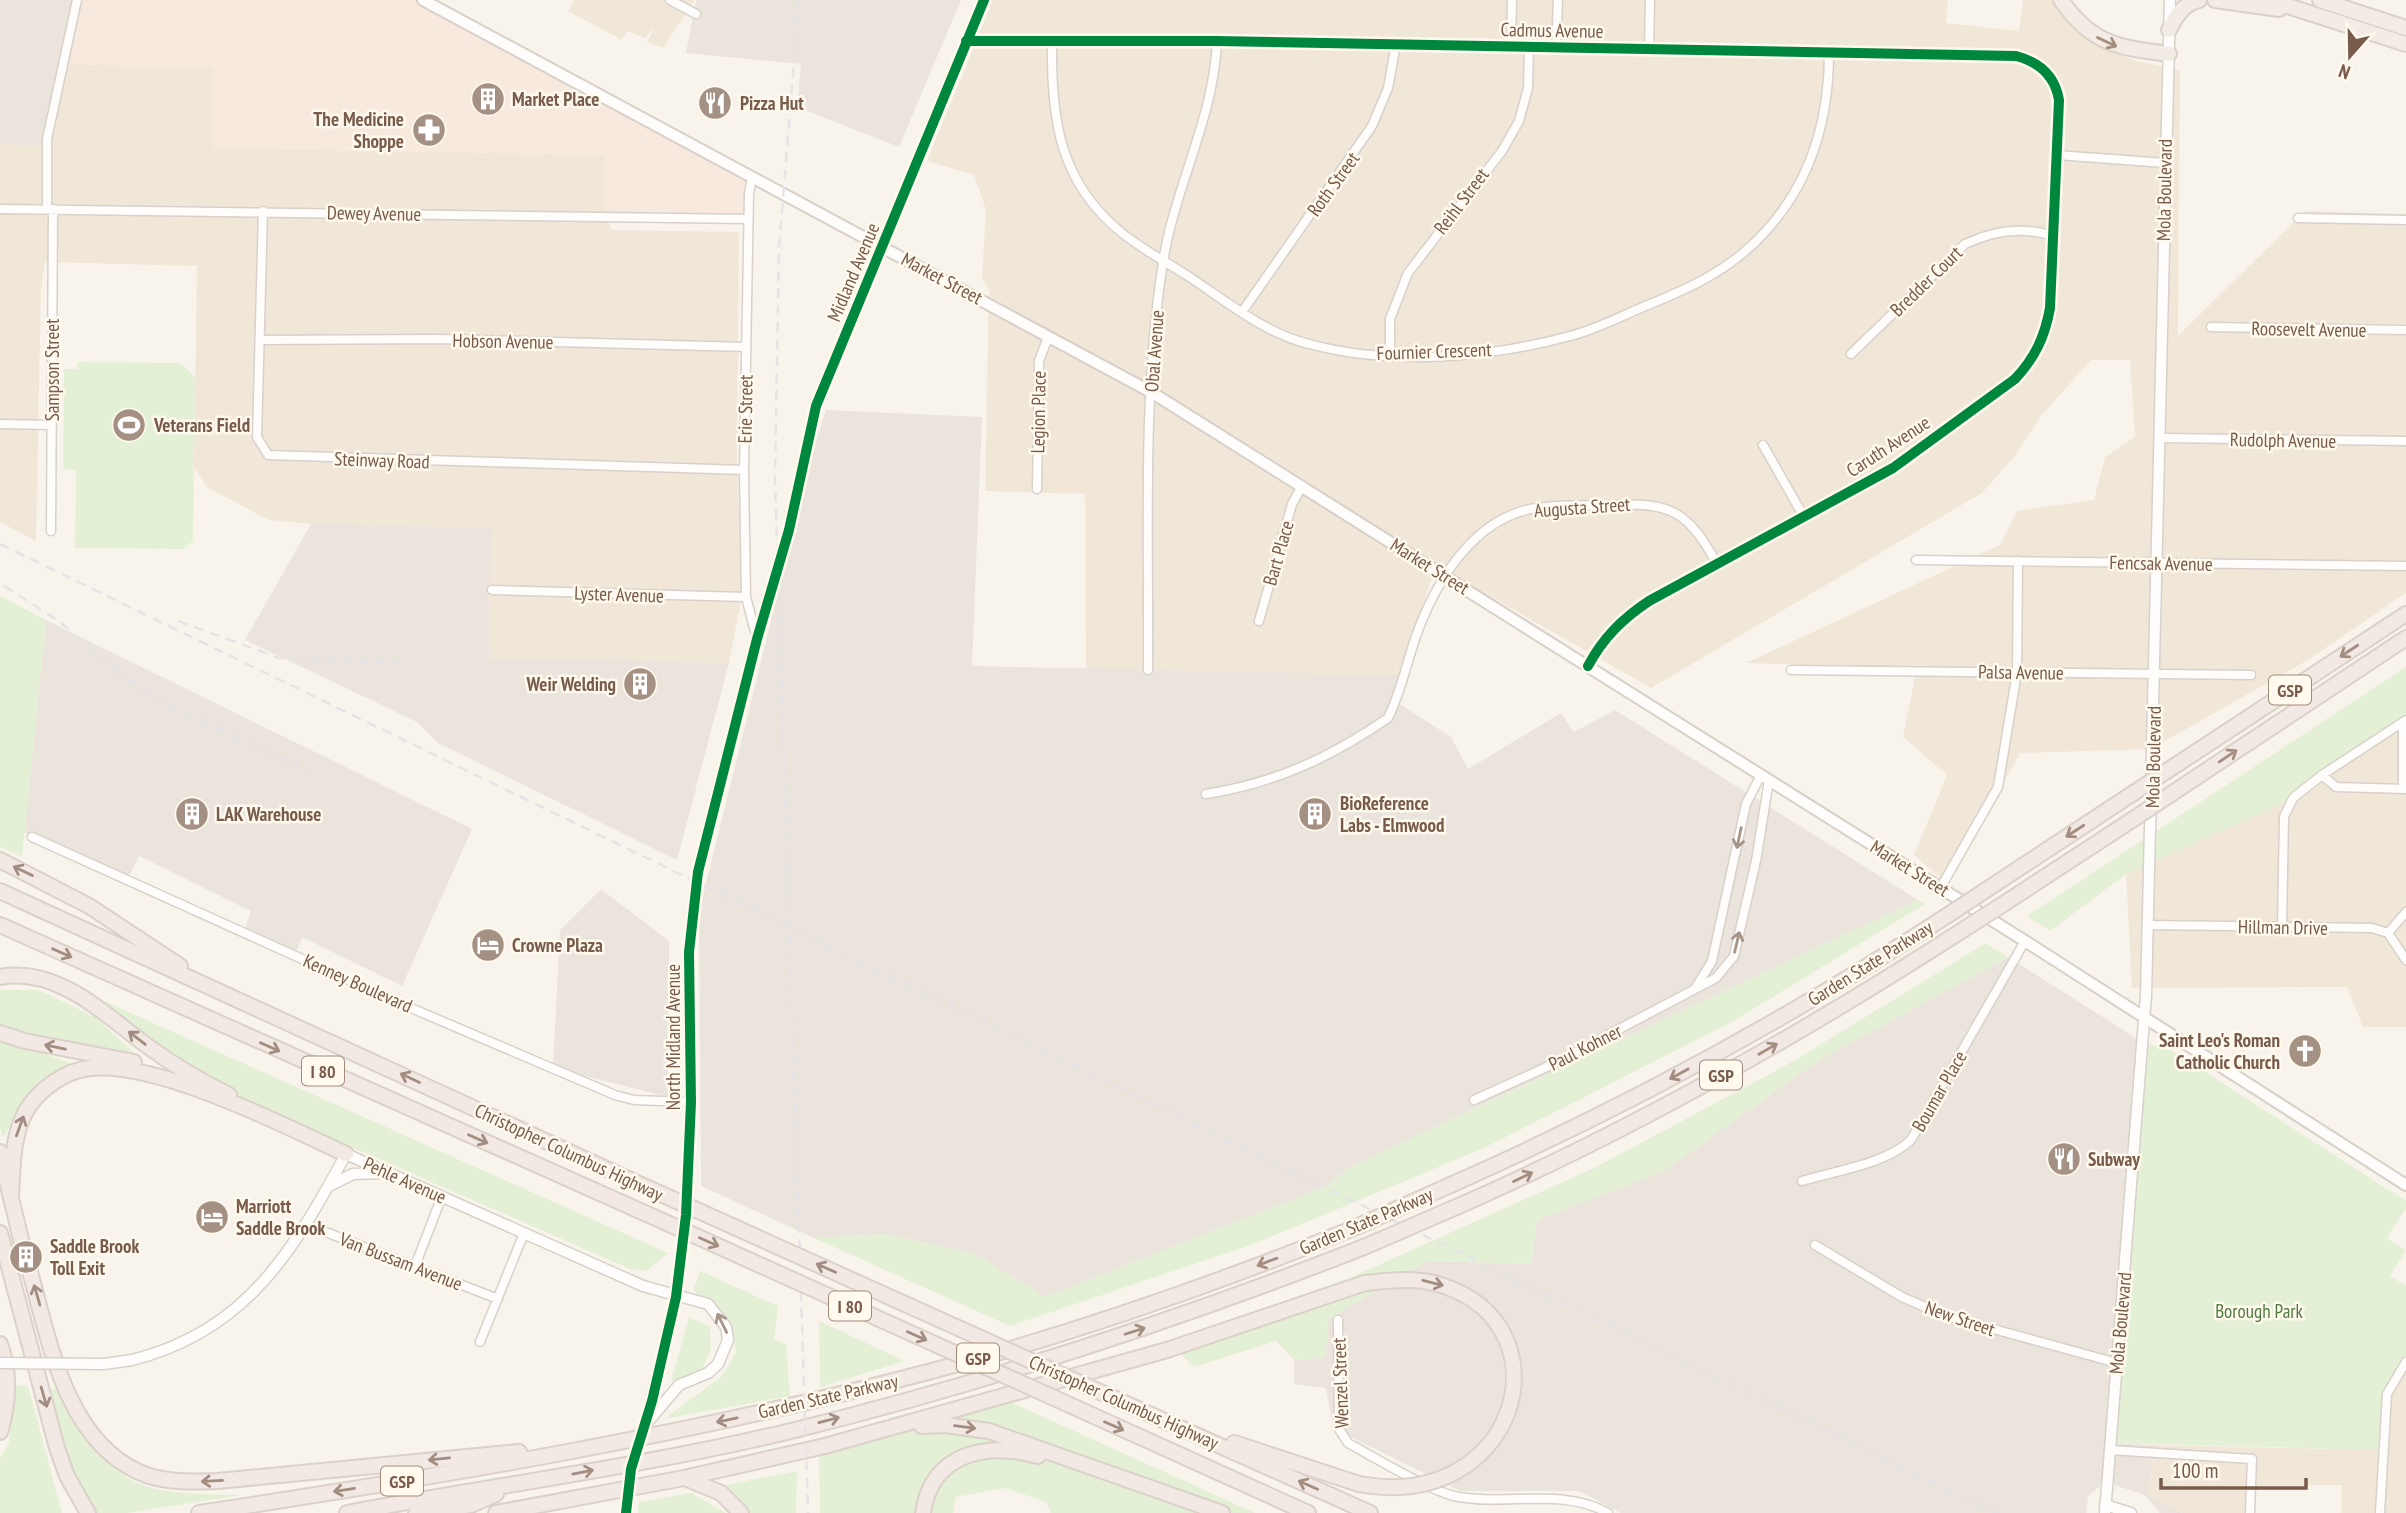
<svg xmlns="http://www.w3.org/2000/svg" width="2406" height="1513" viewBox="0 0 2406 1513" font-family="'PT Sans Narrow',sans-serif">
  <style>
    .residential { fill: #f1e7d9 }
    .commercial { fill: #f8e9df }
    .industrial { fill: #ebe4dd }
    .green { fill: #e4f0d6 }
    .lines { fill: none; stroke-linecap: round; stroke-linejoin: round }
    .minor-casing { stroke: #d7d1ca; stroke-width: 11 }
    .tertiary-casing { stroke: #d7d1ca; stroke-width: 13 }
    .secondary-casing { stroke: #d8d0c8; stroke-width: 14 }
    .trunk-casing { stroke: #dad1c9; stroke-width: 18 }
    .motorway-casing { stroke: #dad1c9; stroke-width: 18 }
    .minor { stroke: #fefdfc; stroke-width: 8 }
    .tertiary { stroke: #fefdfc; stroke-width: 10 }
    .secondary { stroke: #fefdfc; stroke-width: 10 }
    .trunk { stroke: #f2ece5; stroke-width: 14 }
    .motorway { stroke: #f2e9e4; stroke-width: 14 }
    .rail { stroke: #e5e3e5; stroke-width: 2.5; stroke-dasharray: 10 7; stroke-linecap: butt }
    .tertiary-bridge-casing { stroke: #d7d1ca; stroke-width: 13; stroke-linecap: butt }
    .motorway-bridge-casing { stroke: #dad1c9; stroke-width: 18; stroke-linecap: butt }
    .tertiary-bridge { stroke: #fefdfc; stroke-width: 10 }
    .motorway-bridge { stroke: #f2e9e4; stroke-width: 14 }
    .cycleway-casing { stroke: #fff9ee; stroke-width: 15 }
    .cycleway { stroke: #00873e; stroke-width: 10 }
    .oneway { stroke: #a38e80 }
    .oneway2 { stroke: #a38d80 }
    .oneway3 { stroke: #a79488 }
    .labels { text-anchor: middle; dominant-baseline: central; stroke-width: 5; stroke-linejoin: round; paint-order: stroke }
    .shield { fill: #fff9ee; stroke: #a08a7b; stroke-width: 2 }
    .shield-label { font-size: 18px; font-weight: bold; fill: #785b4a }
    .street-label { font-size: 19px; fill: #785b4a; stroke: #fff9ee }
    .poi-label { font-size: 19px; font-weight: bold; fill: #785b4a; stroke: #fff9ee; text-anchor: start }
    .park-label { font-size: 19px; fill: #4f793e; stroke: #fff9ee }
  </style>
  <rect width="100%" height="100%" fill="#f8f4ec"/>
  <path class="residential" d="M574 0H695L663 48 647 42 654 28 645 38 627 31 622 40 568 11Z
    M993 0H1948L1946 23 2019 31 2023 0H2058L2098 43 2132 60 2180 70 2178 336 2305 211 2406 214V593L2308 660 2151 749 2020 753 1947 884 1914 855 1947 775 1903 737 1917 668 1746 663 2000 545 2017 511 2094 500 2105 457 2135 437 2130 360H2091L2041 416 2013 458 1982 493 1651 688 1442 569 1431 581 1399 675 1086 669 1085 494 985 491 989 288 982 280 986 210 974 175 927 161Z
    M63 64 213 68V148L606 155 605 213 612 230 739 232 737 458 742 595 729 663 488 658 491 528 311 524 269 520 208 488 194 468 197 266 45 262 41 290 36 541 0 522V144L48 145Z
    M2406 721V1027H2363L2347 987 2132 988 2126 874 2285 802Z
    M2406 1363V1513H2341L2342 1485 2249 1486 2247 1513H2182L2148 1494 2155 1445 2382 1450 2386 1397Z"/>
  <path class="commercial" d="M74 0H414L749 180 747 217 605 213V155L213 148V68L63 64Z"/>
  <path class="industrial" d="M0 0H74L48 145 0 144Z
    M696 0H961L899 147 797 107 801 64 686 53Z
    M826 410 982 417 972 666 1399 675 1394 700 1451 737 1468 769 1561 713 1574 732 1615 710 1918 900 1350 1167 1327 1186 1045 1297 975 1254 884 1234 814 1238 701 1186 699 912 815 443Z
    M311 524 491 528 489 658 729 663 677 860 438 743 417 722 245 640Z
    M46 620 472 829 402 986 302 937 295 954 243 933 251 911 139 856 128 878 24 833Z
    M601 889 669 941 668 1097 553 1068 560 930Z
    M2008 957 2144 1043 2112 1443 2155 1445 2148 1494 2182 1513H2160L2145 1495 2105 1482 2088 1496 2086 1513H1621L1579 1491H1460L1333 1428 1326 1388 1294 1384V1360L1326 1358 1328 1319 1427 1261 1531 1264 1537 1220 1664 1171 1819 1060Z"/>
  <path class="green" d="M78 362 181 363 195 377 193 541 184 549 75 548 76 470 63 469 64 369H78Z
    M0 596 46 620 22 857 0 847Z
    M2406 667V721L2285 802 2126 874 2050 931 2027 916Z
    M1918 900 1925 904 1732 1022 1484 1148 1254 1244 1010 1326 814 1238 884 1234 975 1254 1045 1297 1327 1186 1350 1167Z
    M1986 943 2008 957 1819 1060 1664 1171 1537 1220 1531 1264 1427 1261 1328 1319 1326 1358 1294 1360 1276 1341 1194 1367 1169 1343 1352 1277 1596 1167 1792 1062Z
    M0 990H39L95 1017 140 1058 102 1054 0 1030Z
    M95 997 668 1253 646 1271 630 1269 251 1103 166 1056Z
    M0 1039 77 1065 36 1091 3 1137 0 1127Z
    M2144 1043 2171 1050 2406 1201V1208L2387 1238 2406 1250 2390 1276 2406 1286V1363L2386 1397 2382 1450 2111 1443Z
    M700 1271 778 1306 774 1340 786 1344 790 1396 664 1419 722 1376 736 1353 732 1323 693 1290Z
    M689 1317 710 1327 711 1348 703 1368 671 1381Z
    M819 1321 905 1361 820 1387Z
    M13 1385 28 1386 62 1513H0V1458L9 1442Z
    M45 1387 56 1389C79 1423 100 1467 140 1484 163 1495 214 1494 241 1495L128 1513H95L57 1435Z
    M1004 1399 1255 1513H1051L1046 1502 1005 1488 956 1497 953 1513H820L819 1457Z
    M797 1471 796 1513H746L725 1485Z
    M691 1493 726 1513H638L639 1502Z"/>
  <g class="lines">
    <g class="minor-casing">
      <path id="minor" d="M670 0 696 14
        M966 41H1217L2016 56C2039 62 2055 76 2059 100L2050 308C2045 336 2035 358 2015 379L1893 468 1649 601C1622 619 1603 638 1588 666
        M1052 42C1051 119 1059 182 1122 233 1142 249 1166 262 1188 276 1226 301 1264 333 1309 344 1391 366 1489 358 1570 336 1595 330 1619 317 1643 307 1688 289 1731 270 1765 232 1811 182 1829 119 1829 53
        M1511 46 1512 0
        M1556 48 1558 0
        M1649 49 1650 0
        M2057 155 2165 163
        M752 177 749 194 744 470 746 597 757 639
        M0 209 748 219
        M47 209V139L77 0
        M263 211 257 437 268 455 744 470
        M2298 218 2406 220
        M1242 312 1372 126 1388 88 1396 44
        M2211 327 2406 330
        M260 340 439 339 746 347
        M1851 354 1965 244C1994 230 2022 226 2053 236
        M1390 355V319L1408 273 1502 151 1519 121 1528 88 1529 47
        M0 424 52 425
        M2159 438 2406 441
        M1763 445 1804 517
        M1037 489 1039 361 1048 337
        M51 531 53 209
        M1916 560 2406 566
        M492 590 746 597
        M1259 621 1292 504 1302 486
        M1148 670C1149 534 1142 395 1163 262 1175 186 1214 118 1217 41
        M1791 670 2251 675
        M2322 775 2406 720
        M2403 789V722
        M1206 794C1275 783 1330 758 1388 718 1403 688 1408 654 1421 623 1440 576 1474 523 1526 510 1554 504 1584 506 1611 505 1671 502 1688 511 1717 564
        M32 837 404 1005 615 1095 634 1100 691 1102
        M1941 887 1998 787 2017 672 2018 561
        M2149 925 2372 928 2388 933 2406 960
        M2282 927 2284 817 2293 798 2322 775 2336 787 2406 789
        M2388 933 2406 912
        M1696 987 1712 961 1746 804 1761 775
        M1474 1100 1549 1066 1716 978 1734 956 1756 861 1769 780
        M1802 1181C1837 1170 1884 1165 1911 1140L2025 941
        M305 1224 498 1299
        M1815 1245 1902 1297 1946 1316 2117 1363
        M415 1266 442 1196
        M1338 1320 1339 1429 1348 1443C1374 1457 1433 1493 1459 1497 1510 1506 1561 1487 1608 1513
        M480 1342 524 1233
        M2110 1450 2252 1459 2250 1513
        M2380 1513 2387 1394 2406 1362"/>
    </g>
    <g class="tertiary-casing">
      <path id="tertiary" d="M331 1185 353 1174 383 1173
        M132 1360C247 1331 293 1251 346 1154L643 1286 708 1304 726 1327 728 1340 718 1364 708 1373 679 1385 646 1424
        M647 1416 676 1297 686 1215 691 1102 689 952 698 872 757 639 789 530 816 406 984 0
        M2105 1505 2131 1513
        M2105 1513 2146 995 2170 0"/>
    </g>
    <g class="secondary-casing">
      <path id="secondary" d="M423 0 1151 392 2025 941 2406 1185"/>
    </g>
    <g class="trunk-casing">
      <path id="trunk" d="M2061 0C2091 44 2119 48 2169 54
        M2215 0 2279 9
        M2269 0 2406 44
        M2320 0 2406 28
        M2169 30C2176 16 2183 4 2199 0"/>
    </g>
    <g class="motorway-casing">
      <path id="motorway" d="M2173 767 2406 614
        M2171 794 2406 638
        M0 860 89 906 180 966
        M0 891 650 1189
        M1983 892 2132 794
        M2005 903 2132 820
        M0 925 647 1214
        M0 977C57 966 104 1014 146 1045 172 1064 200 1081 229 1095
        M0 1033 25 1041 134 1062
        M0 1152 24 1252
        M1455 1183C1627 1107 1791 1017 1948 915
        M11 1194C13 1166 12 1136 26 1111 39 1089 66 1070 91 1068 158 1061 283 1125 346 1154
        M1461 1205C1638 1127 1807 1031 1969 926
        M0 1233 57 1448 67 1476 88 1513
        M27 1261C48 1333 63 1438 139 1472 163 1483 192 1482 218 1481L519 1452
        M0 1344C10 1371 9 1404 0 1432
        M1089 1387 1370 1513
        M1052 1397 1308 1513
        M922 1426 945 1425 989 1431 1222 1513
        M1234 1443 1359 1484
        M685 1478 721 1493 741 1513
        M199 1513C444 1476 689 1435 928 1372 1073 1334 1215 1284 1354 1228
        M347 1513C496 1485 647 1466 795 1430 989 1382 1178 1320 1364 1247
        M416 1513 471 1505 496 1494
        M496 1513 684 1478 825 1446 1167 1350 1365 1283
        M923 1513C932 1452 987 1442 1038 1456"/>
    </g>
    <use href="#minor" class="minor"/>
    <use href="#tertiary" class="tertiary"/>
    <use href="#secondary" class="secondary"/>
    <use href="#trunk" class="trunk"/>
    <use href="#motorway" class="motorway"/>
    <path class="rail" d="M799 0 779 248 775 479 808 1513
      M0 544 1996 1513
      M4 586 59 621 126 680 152 696 315 775
      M178 621 279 658 399 662"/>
    <g class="tertiary-bridge-casing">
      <path id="tertiary-bridge" d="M0 1363 104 1364 132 1360
        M626 1512 631 1469 647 1416"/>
    </g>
    <g class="motorway-bridge-casing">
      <path id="motorway-bridge" d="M2132 794 2173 767
        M2132 820 2171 794
        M1948 915 1983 892
        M1969 926 2005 903
        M650 1189 1089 1387
        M647 1214 1052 1397
        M1354 1228 1455 1183
        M1364 1247 1461 1205
        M1359 1484C1516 1513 1570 1329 1444 1286 1419 1277 1392 1280 1365 1283"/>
    </g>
    <use href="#tertiary-bridge" class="tertiary-bridge"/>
    <use href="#motorway-bridge" class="motorway-bridge"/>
    <g class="cycleway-casing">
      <path id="cycleway" d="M966 41H1217L2016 56C2039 62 2055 76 2059 100L2050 308C2045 336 2035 358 2015 379L1893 468 1649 601C1622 619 1603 638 1588 666
        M626 1513 631 1469 652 1401 676 1297 686 1215 691 1102 689 952 698 872 757 639 789 530 816 406 984 0"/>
    </g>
    <use href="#cycleway" class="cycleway"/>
  </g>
  <defs><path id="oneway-shaft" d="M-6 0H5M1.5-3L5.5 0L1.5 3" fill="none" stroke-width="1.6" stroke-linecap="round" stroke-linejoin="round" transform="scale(1.75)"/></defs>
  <use class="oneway" href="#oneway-shaft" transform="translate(2107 42) rotate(25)"/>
  <g class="oneway2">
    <use href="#oneway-shaft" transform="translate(2349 651) rotate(147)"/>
    <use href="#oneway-shaft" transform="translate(2228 756) rotate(-34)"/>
    <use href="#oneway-shaft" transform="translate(2075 831) rotate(147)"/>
    <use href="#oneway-shaft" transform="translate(23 871) rotate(-154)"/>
    <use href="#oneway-shaft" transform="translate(62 953) rotate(24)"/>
    <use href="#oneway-shaft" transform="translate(137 1038) rotate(-142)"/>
    <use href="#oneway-shaft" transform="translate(55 1047) rotate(-168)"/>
    <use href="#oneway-shaft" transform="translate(270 1047) rotate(24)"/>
    <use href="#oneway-shaft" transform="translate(1768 1049) rotate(-30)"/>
    <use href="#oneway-shaft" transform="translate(1679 1074) rotate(151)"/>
    <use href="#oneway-shaft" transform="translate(410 1078) rotate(-155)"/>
    <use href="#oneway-shaft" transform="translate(20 1126) rotate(-70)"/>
    <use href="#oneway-shaft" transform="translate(478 1139) rotate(24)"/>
    <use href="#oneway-shaft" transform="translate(1523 1177) rotate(-26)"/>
    <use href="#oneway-shaft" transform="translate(709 1242) rotate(24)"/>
    <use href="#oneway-shaft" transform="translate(1267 1262) rotate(159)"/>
    <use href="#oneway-shaft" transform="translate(826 1268) rotate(-156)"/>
    <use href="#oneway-shaft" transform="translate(1433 1283) rotate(14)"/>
    <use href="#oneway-shaft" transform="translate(37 1295) rotate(-106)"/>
    <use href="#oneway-shaft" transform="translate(1135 1331) rotate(-18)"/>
    <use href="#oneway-shaft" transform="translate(917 1336) rotate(24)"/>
    <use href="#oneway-shaft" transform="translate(44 1397) rotate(74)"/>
    <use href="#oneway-shaft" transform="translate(727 1420) rotate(168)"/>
    <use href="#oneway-shaft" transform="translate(829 1420) rotate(-15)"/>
    <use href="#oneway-shaft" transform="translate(1114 1426) rotate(24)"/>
    <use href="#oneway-shaft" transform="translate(965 1427) rotate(7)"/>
    <use href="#oneway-shaft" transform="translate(439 1459) rotate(174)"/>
    <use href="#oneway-shaft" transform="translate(583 1472) rotate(-11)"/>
    <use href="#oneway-shaft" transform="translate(212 1481) rotate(177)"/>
    <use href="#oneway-shaft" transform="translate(1308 1485) rotate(-156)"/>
    <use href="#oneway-shaft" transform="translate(344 1490) rotate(171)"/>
  </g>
  <g class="oneway3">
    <use href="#oneway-shaft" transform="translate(1739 838) rotate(102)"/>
    <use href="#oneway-shaft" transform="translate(1737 942) rotate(-77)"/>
    <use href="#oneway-shaft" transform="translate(722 1323) rotate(-116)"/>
  </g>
  <defs>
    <g id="building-disc" transform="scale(1.75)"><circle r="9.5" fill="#a59183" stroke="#fff9ee"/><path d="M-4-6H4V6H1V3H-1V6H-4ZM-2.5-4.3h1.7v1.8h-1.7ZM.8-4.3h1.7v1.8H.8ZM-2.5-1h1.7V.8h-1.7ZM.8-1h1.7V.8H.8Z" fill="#fff"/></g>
    <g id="restaurant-disc" transform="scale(1.75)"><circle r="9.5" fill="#a59183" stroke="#fff9ee"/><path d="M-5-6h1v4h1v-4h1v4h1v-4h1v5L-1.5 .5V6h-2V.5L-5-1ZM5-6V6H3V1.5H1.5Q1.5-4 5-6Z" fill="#fff"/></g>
    <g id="pharmacy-disc" transform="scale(1.75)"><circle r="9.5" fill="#a59183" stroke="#fff9ee"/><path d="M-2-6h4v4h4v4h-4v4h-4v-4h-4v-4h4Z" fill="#fff"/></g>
    <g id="stadium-disc" transform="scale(1.75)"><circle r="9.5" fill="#a59183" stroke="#fff9ee"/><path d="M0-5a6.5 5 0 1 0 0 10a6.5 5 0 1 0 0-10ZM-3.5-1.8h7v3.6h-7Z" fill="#fff"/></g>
    <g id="hotel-disc" transform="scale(1.75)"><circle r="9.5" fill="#a59183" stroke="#fff9ee"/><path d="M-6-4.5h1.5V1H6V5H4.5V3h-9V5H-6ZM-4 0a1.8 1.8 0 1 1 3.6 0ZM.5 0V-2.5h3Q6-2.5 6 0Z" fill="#fff"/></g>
    <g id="church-disc" transform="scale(1.75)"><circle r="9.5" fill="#a59183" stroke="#fff9ee"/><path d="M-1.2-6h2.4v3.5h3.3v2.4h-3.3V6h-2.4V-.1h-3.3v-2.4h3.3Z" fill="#fff"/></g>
  </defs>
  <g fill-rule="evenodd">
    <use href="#building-disc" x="488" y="99"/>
    <use href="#restaurant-disc" x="715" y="103"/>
    <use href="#pharmacy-disc" x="429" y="130"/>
    <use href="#stadium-disc" x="129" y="425"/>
    <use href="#building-disc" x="640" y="684"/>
    <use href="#building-disc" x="192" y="814"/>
    <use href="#building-disc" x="1315" y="814"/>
    <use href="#hotel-disc" x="488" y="945"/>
    <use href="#church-disc" x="2305" y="1051"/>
    <use href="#restaurant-disc" x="2064" y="1159"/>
    <use href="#hotel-disc" x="212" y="1217"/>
    <use href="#building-disc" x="26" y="1257"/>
  </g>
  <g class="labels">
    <g class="shield">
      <rect x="2269" y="675.5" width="42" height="29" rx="5"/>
      <rect x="302" y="1056.5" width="42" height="29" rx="5"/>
      <rect x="1700" y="1060.5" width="42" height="29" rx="5"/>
      <rect x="829" y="1291.5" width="42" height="29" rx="5"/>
      <rect x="957" y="1343.5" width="42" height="29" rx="5"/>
      <rect x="381" y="1466.5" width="42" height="29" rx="5"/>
    </g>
    <g class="shield-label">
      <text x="2290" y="690">GSP</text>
      <text x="323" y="1071">I 80</text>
      <text x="1721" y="1075">GSP</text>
      <text x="850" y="1306">I 80</text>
      <text x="978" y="1358">GSP</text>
      <text x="402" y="1481">GSP</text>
    </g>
    <g class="street-label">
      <text transform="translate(1552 30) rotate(1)">Cadmus Avenue</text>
      <text transform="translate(1333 184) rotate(-54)">Roth Street</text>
      <text transform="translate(2164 190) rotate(-89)">Mola Boulevard</text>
      <text transform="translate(1461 201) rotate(-53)">Reihl Street</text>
      <text transform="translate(374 213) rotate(1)">Dewey Avenue</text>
      <text transform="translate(853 272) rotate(-67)">Midland Avenue</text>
      <text transform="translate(942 278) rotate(28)">Market Street</text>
      <text transform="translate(1926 281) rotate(-44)">Bredder Court</text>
      <text transform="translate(2309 329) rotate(1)">Roosevelt Avenue</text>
      <text transform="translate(503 341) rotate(1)">Hobson Avenue</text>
      <text transform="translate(1154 351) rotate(-86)">Obal Avenue</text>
      <text transform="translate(1434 351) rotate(-2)">Fournier Crescent</text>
      <text transform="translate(52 370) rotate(-90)">Sampson Street</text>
      <text transform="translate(745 409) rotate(-89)">Erie Street</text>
      <text transform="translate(1038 412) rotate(-89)">Legion Place</text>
      <text transform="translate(2283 440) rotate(1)">Rudolph Avenue</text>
      <text transform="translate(1888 446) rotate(-33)">Caruth Avenue</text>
      <text transform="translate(382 460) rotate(2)">Steinway Road</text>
      <text transform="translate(1582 507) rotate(-4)">Augusta Street</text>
      <text transform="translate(1278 553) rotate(-74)">Bart Place</text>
      <text transform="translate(2161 563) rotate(1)">Fencsak Avenue</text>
      <text transform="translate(1430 566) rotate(32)">Market Street</text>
      <text transform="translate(619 594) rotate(2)">Lyster Avenue</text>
      <text transform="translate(2021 672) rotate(1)">Palsa Avenue</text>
      <text transform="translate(2153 757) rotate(-89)">Mola Boulevard</text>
      <text transform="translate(1910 868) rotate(32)">Market Street</text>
      <text transform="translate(2283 927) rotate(1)">Hillman Drive</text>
      <text transform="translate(1870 963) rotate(-32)">Garden State Parkway</text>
      <text transform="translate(358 983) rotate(24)">Kenney Boulevard</text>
      <text transform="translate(673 1037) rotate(-90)">North Midland Avenue</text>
      <text transform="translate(1585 1047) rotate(-27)">Paul Kohner</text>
      <text transform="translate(1939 1091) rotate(-60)">Boumar Place</text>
      <text transform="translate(569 1152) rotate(25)">Christopher Columbus Highway</text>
      <text transform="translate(405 1180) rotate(24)">Pehle Avenue</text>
      <text transform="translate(1366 1221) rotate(-23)">Garden State Parkway</text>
      <text transform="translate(401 1261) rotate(21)">Van Bussam Avenue</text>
      <text transform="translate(1960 1318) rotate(19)">New Street</text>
      <text transform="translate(2120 1323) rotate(-85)">Mola Boulevard</text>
      <text transform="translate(1340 1383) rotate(-92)">Wenzel Street</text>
      <text transform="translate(828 1396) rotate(-13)">Garden State Parkway</text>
      <text transform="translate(1124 1402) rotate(24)">Christopher Columbus Highway</text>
    </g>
    <g class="poi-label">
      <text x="512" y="99">Market Place</text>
      <text x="740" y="103">Pizza Hut</text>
      <text x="404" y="119" text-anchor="end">The Medicine<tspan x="404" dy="22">Shoppe</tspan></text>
      <text x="154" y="425">Veterans Field</text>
      <text x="616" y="684" text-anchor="end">Weir Welding</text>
      <text x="1340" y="803">BioReference<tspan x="1340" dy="22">Labs - Elmwood</tspan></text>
      <text x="216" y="814">LAK Warehouse</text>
      <text x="512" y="945">Crowne Plaza</text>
      <text x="2280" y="1040" text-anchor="end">Saint Leo's Roman<tspan x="2280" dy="22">Catholic Church</tspan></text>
      <text x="2088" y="1159">Subway</text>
      <text x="236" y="1206">Marriott<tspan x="236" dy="22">Saddle Brook</tspan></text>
      <text x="50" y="1246">Saddle Brook<tspan x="50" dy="22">Toll Exit</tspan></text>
    </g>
    <g class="park-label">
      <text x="2259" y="1311">Borough Park</text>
    </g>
  </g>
  <g transform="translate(2350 56) rotate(200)" stroke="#fff9ee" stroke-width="5" paint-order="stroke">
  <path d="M0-5L12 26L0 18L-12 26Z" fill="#785b4a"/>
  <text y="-10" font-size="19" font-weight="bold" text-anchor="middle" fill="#785b4a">N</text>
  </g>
  <path d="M2161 1478v10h145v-10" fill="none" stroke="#785b4a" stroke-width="3.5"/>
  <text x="2172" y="1478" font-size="21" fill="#785b4a" stroke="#fff9ee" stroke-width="5" paint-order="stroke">100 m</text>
</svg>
